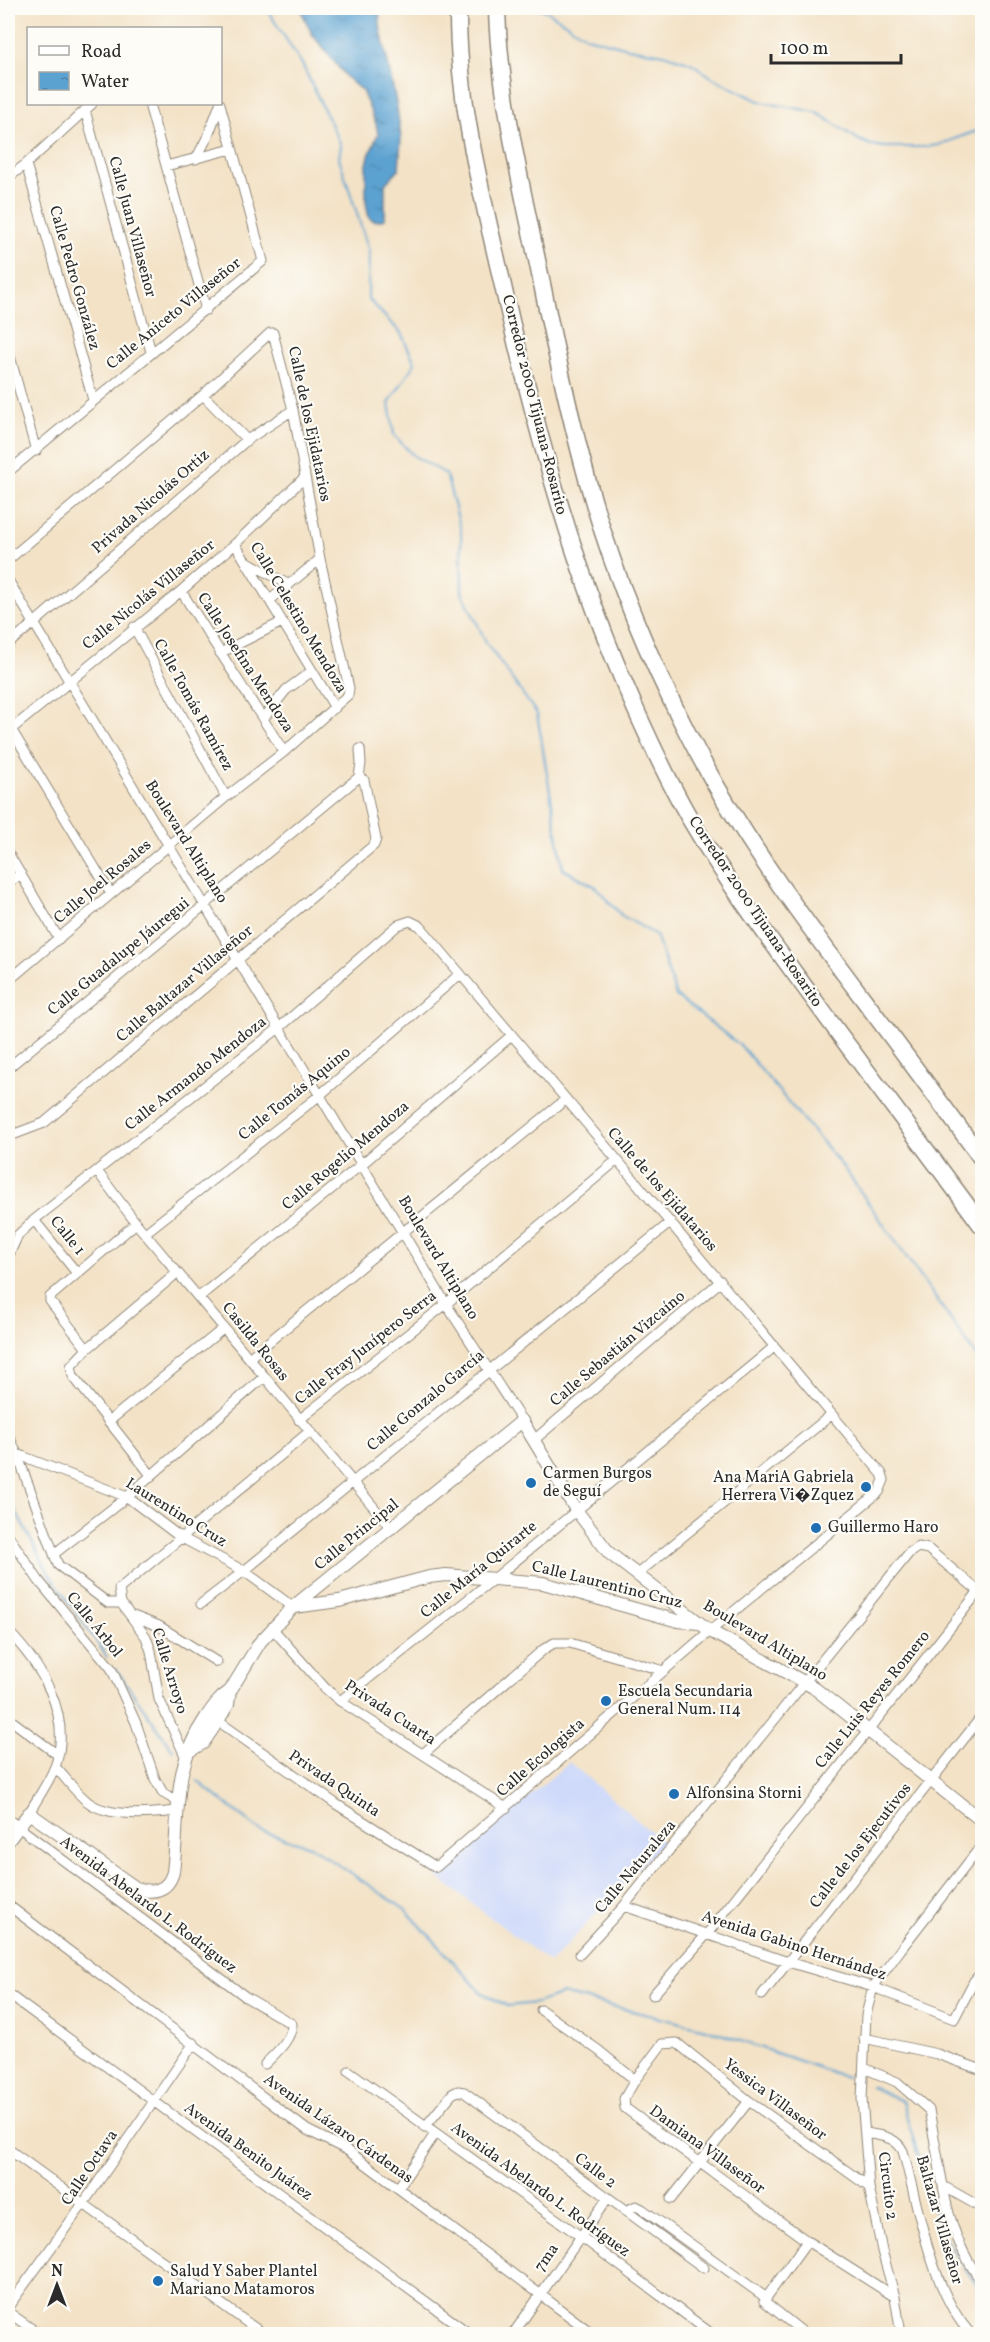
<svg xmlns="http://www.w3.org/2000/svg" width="990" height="2342" viewBox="0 0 990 2342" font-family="Vollkorn,serif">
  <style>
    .built { fill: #cfdafa }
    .water { fill: url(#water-ripples); stroke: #43667e; stroke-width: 1.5 }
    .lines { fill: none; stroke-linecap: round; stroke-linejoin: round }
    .stream { stroke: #5ba2d1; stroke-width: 2 }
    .street-casing { stroke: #8f8678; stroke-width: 11 }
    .secondary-casing { stroke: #8f8678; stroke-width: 14 }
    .highway-casing { stroke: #8f8678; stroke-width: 19 }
    .street { stroke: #fff; stroke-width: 9 }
    .secondary { stroke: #fff; stroke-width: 12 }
    .highway { stroke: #fff; stroke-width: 16 }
    .poi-dot { fill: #1f6fb2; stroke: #fdfcf7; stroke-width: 2 }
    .labels { text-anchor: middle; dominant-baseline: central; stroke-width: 4.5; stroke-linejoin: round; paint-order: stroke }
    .street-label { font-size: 16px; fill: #2b2b2b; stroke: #fdfcf7 }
    .poi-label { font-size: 16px; fill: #2b2b2b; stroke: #fdfcf7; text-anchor: start }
  </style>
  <defs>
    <pattern id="water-ripples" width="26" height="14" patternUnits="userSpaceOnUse" patternTransform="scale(1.5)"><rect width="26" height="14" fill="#5ba2d1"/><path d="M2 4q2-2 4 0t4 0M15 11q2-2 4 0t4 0" fill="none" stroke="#4b84aa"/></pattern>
  </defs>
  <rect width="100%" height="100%" fill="#fdfcf7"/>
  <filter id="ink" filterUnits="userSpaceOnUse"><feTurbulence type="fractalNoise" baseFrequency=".0167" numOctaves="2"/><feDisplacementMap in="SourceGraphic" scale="12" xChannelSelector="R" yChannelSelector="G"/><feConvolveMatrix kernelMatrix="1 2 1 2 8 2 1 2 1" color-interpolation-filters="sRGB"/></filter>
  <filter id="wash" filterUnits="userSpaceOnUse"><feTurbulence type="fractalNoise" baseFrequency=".008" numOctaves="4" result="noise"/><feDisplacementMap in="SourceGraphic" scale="24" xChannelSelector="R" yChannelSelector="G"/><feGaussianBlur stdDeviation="1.35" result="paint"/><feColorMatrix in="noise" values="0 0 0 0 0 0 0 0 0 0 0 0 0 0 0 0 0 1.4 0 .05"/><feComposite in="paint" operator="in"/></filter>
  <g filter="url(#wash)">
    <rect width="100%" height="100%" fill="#f3e2c6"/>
    <path class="built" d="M569 1762 663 1842 550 1963 436 1876Z"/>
    <path class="water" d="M300 8H379L380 26 397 107 401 138 399 169 385 184V219C379 221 374 222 369 218L366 203V169L369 156 378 134 376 124 362 91 347 78 312 34Z"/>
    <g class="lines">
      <path class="stream" d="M266 8 302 64 341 145 339 158 369 251 368 299 401 333 415 363 389 403 394 435 414 456 446 474 461 530 462 592 487 644 537 714 563 869 596 887 621 915 656 935 676 996 741 1046 843 1167 982 1364
        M537 8 547 11 587 37 628 48 664 54 691 63 713 78 761 102 816 112 859 140 871 145 884 147H925L938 145 982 129
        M8 1497 48 1572 107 1657
        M116 1669 173 1750
        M197 1781 261 1831 310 1846 406 1910 481 1992 507 2006 537 2003 562 1994 706 2029 846 2077
        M870 2086 902 2101 941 2232 982 2293"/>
    </g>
  </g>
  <g filter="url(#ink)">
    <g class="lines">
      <g class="street-casing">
        <path id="street" d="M149 104 206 310
          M85 110 151 352
          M196 159 208 136 220 104
          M26 164 93 400
          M166 166 232 149
          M8 178 26 164 92 104
          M8 349 36 451
          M203 395 247 440
          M8 472 263 261 220 104
          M235 544 335 708
          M8 560 203 395 270 333H273L293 410 320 559 349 688 348 695 284 752 226 797 8 981
          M248 562 289 585
          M8 580 446 1304 522 1421
          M181 591 284 752
          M270 600 320 559
          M134 627 226 797
          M8 644 33 624 247 440 293 410
          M220 653 282 622
          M263 719 286 690 312 671
          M11 729 111 894
          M8 732 181 591 235 544 305 477
          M359 777 361 763 360 749
          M8 853 59 939
          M8 883 21 874
          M8 1068 359 777
          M8 1122 12 1132 15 1134 44 1123 374 845 376 839 364 780 359 777
          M97 1171 136 1223 392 1529
          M34 1220 76 1272
          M145 1233 320 1095 460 974
          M8 1257 18 1235 34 1220 279 1028 398 925 410 921 420 926 882 1474 884 1480 879 1492 710 1631 436 1867 336 1804 218 1721
          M199 1297 362 1164 511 1036
          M87 1349 50 1301V1297L136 1223
          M249 1358 565 1100
          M299 1420 446 1304 617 1160
          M108 1422 224 1328
          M8 1434 17 1454 127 1497 180 1537 244 1571 293 1607
          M534 1440 721 1281
          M17 1454 58 1565 108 1603H121
          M151 1475 73 1376 71 1366 87 1349 177 1273
          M8 1535 39 1581 111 1668 136 1723 155 1779 163 1793 177 1801
          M54 1554 127 1497 264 1377
          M636 1575 831 1415
          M201 1604 244 1571 671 1222
          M133 1616 159 1626 217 1662
          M272 1628 325 1688 340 1701 506 1808
          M8 1631C41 1665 72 1714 56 1764 50 1781 38 1797 29 1813
          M340 1701 495 1578 774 1347
          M8 1718 58 1755
          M424 1753 544 1649 554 1643H570L664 1671
          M187 1760 159 1699 151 1651 146 1637 121 1603 119 1589 309 1432
          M55 1767C66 1778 75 1792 88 1802 109 1818 151 1814 176 1811
          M8 1819 246 1997 292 2024C292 2039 275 2054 265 2064
          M8 1905 307 2130 347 2150 593 2334
          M624 1906 788 1962 873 1987 954 2019 974 1981 982 1972
          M580 1954 624 1906 909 1553 918 1547 928 1549 982 1594
          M8 1994 470 2334
          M653 1995 707 1934 979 1591
          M762 1995 982 1716
          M541 2010 598 2050 635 2080 624 2099 625 2108 807 2241 895 2297
          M864 2038 937 2054 982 2070
          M864 2068 897 2082 929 2110 943 2186 982 2208
          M349 2071 580 2236 712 2334
          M635 2080 662 2044 677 2043 749 2101 869 2187
          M425 2127 452 2094 458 2091 464 2092 704 2268
          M866 2133C881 2136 895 2136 903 2151 918 2206 932 2293 971 2334
          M8 2149 263 2334
          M943 2186C949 2222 960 2253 982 2282
          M398 2188 435 2134
          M671 2199 749 2101
          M625 2211 636 2206 642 2209 765 2297
          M8 2307 83 2204 194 2043
          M8 2312 39 2334
          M513 2334 607 2199
          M805 2334 764 2301 807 2241
          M901 2334 895 2297 882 2251 869 2187 862 2099 866 2015 873 1987 901 1949 982 1845"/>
      </g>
      <g class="secondary-casing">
        <path id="secondary" d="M294 1607 339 1601 429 1577 446 1575 543 1583 678 1621 699 1623
          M191 1750 203 1743 218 1721 228 1704 230 1691 260 1642 293 1607 522 1421 576 1510 609 1553 710 1631 813 1687 982 1821
          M8 1841 29 1813 136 1888C153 1894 168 1891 173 1872 180 1816 171 1769 205 1719 213 1707 219 1698 230 1691"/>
      </g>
      <g class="highway-casing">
        <path id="highway" d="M458 8C457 105 484 201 505 295 538 439 575 573 635 708 653 748 671 787 693 824 728 884 771 941 812 997 868 1074 926 1149 982 1226
          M497 8C499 95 523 192 541 279 556 354 572 429 594 503 617 582 650 660 688 734 736 829 800 915 864 1000 904 1053 943 1106 982 1159"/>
      </g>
      <use href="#street" class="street"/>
      <use href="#secondary" class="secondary"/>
      <use href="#highway" class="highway"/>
    </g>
  </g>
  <g class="poi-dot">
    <circle cx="531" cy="1483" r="6"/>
    <circle cx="866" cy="1487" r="6"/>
    <circle cx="816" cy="1528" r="6"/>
    <circle cx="606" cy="1701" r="6"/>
    <circle cx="674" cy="1794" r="6"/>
    <circle cx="158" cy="2281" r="6"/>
  </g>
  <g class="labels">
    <g class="street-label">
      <text transform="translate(132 227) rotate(75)">Calle Juan Villaseñor</text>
      <text transform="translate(74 278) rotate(74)">Calle Pedro González</text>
      <text transform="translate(174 314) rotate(-39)">Calle Aniceto Villaseñor</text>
      <text transform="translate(534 405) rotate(76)">Corredor 2000 Tijuana-Rosarito</text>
      <text transform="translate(309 424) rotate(78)">Calle de los Ejidatarios</text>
      <text transform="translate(151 502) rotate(-41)">Privada Nicolás Ortiz</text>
      <text transform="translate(149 595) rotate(-39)">Calle Nicolás Villaseñor</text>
      <text transform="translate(298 618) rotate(59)">Calle Celestino Mendoza</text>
      <text transform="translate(245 663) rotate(57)">Calle Josefina Mendoza</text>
      <text transform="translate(193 705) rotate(61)">Calle Tomás Ramírez</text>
      <text transform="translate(186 842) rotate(58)">Boulevard Altiplano</text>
      <text transform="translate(103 882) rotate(-40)">Calle Joel Rosales</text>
      <text transform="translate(755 912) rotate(56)">Corredor 2000 Tijuana-Rosarito</text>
      <text transform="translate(119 957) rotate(-39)">Calle Guadalupe Jáuregui</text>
      <text transform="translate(185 984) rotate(-40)">Calle Baltazar Villaseñor</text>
      <text transform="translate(196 1074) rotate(-38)">Calle Armando Mendoza</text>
      <text transform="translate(295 1094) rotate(-39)">Calle Tomás Aquino</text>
      <text transform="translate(346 1156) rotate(-40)">Calle Rogelio Mendoza</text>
      <text transform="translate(662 1190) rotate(49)">Calle de los Ejidatarios</text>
      <text transform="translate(67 1236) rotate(51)">Calle 1</text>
      <text transform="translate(438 1258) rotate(59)">Boulevard Altiplano</text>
      <text transform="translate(255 1342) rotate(51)">Casilda Rosas</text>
      <text transform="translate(366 1348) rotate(-38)">Calle Fray Junípero Serra</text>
      <text transform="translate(618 1349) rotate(-40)">Calle Sebastián Vizcaíno</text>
      <text transform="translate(426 1401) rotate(-40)">Calle Gonzalo García</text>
      <text transform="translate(176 1513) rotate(32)">Laurentino Cruz</text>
      <text transform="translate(357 1535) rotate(-39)">Calle Principal</text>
      <text transform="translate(479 1570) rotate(-39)">Calle María Quirarte</text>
      <text transform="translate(607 1585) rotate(14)">Calle Laurentino Cruz</text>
      <text transform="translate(94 1625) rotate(51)">Calle Árbol</text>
      <text transform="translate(765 1641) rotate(31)">Boulevard Altiplano</text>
      <text transform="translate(169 1671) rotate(73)">Calle Arroyo</text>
      <text transform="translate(873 1700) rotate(-51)">Calle Luis Reyes Romero</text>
      <text transform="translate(390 1713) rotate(33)">Privada Cuarta</text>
      <text transform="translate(541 1758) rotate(-41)">Calle Ecologista</text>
      <text transform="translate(334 1784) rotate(34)">Privada Quinta</text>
      <text transform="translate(861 1846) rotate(-52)">Calle de los Ejecutivos</text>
      <text transform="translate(636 1867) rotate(-50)">Calle Naturaleza</text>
      <text transform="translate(148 1905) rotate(37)">Avenida Abelardo L. Rodríguez</text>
      <text transform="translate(794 1946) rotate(18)">Avenida Gabino Hernández</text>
      <text transform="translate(775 2100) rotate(37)">Yessica Villaseñor</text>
      <text transform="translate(338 2129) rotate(35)">Avenida Lázaro Cárdenas</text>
      <text transform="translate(707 2150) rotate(36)">Damiana Villaseñor</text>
      <text transform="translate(248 2152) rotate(36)">Avenida Benito Juárez</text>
      <text transform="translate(90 2168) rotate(-56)">Calle Octava</text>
      <text transform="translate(595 2171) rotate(37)">Calle 2</text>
      <text transform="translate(887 2186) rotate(83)">Circuito 2</text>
      <text transform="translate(540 2190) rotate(36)">Avenida Abelardo L. Rodríguez</text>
      <text transform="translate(939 2220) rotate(74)">Baltazar Villaseñor</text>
      <text transform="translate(547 2258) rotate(-56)">7ma</text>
    </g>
    <g class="poi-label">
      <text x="543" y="1474">Carmen Burgos<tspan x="543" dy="18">de Seguí</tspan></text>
      <text x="854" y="1478" text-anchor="end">Ana MariA Gabriela<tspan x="854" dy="18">Herrera Vi�Zquez</tspan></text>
      <text x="828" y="1528">Guillermo Haro</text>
      <text x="618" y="1692">Escuela Secundaria<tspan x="618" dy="18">General Num. 114</tspan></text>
      <text x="686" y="1794">Alfonsina Storni</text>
      <text x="170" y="2272">Salud Y Saber Plantel<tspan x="170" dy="18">Mariano Matamoros</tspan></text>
    </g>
  </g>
  <rect width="990" height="2342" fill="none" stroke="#fdfcf7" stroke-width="30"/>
  <rect x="27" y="27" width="195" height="78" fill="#fdfcf7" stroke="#a9a8a5" stroke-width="1.5"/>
  <rect x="39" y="46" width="30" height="9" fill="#ffffff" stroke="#a9a8a5" stroke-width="1.5"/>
  <text x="81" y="57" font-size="18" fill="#2b2b2b">Road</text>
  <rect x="39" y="72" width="30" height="18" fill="url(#water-ripples)" stroke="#a9a8a5" stroke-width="1.5"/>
  <text x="81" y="87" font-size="18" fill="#2b2b2b">Water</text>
  <g transform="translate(57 2285)" stroke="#fdfcf7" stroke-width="4.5" paint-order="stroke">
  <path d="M0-4.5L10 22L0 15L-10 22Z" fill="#2b2b2b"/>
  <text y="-9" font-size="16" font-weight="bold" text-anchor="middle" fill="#2b2b2b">N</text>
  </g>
  <path d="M771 54v9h130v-9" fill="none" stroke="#2b2b2b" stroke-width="3"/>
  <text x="780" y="54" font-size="18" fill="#2b2b2b" stroke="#fdfcf7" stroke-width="4.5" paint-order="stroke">100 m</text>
</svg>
